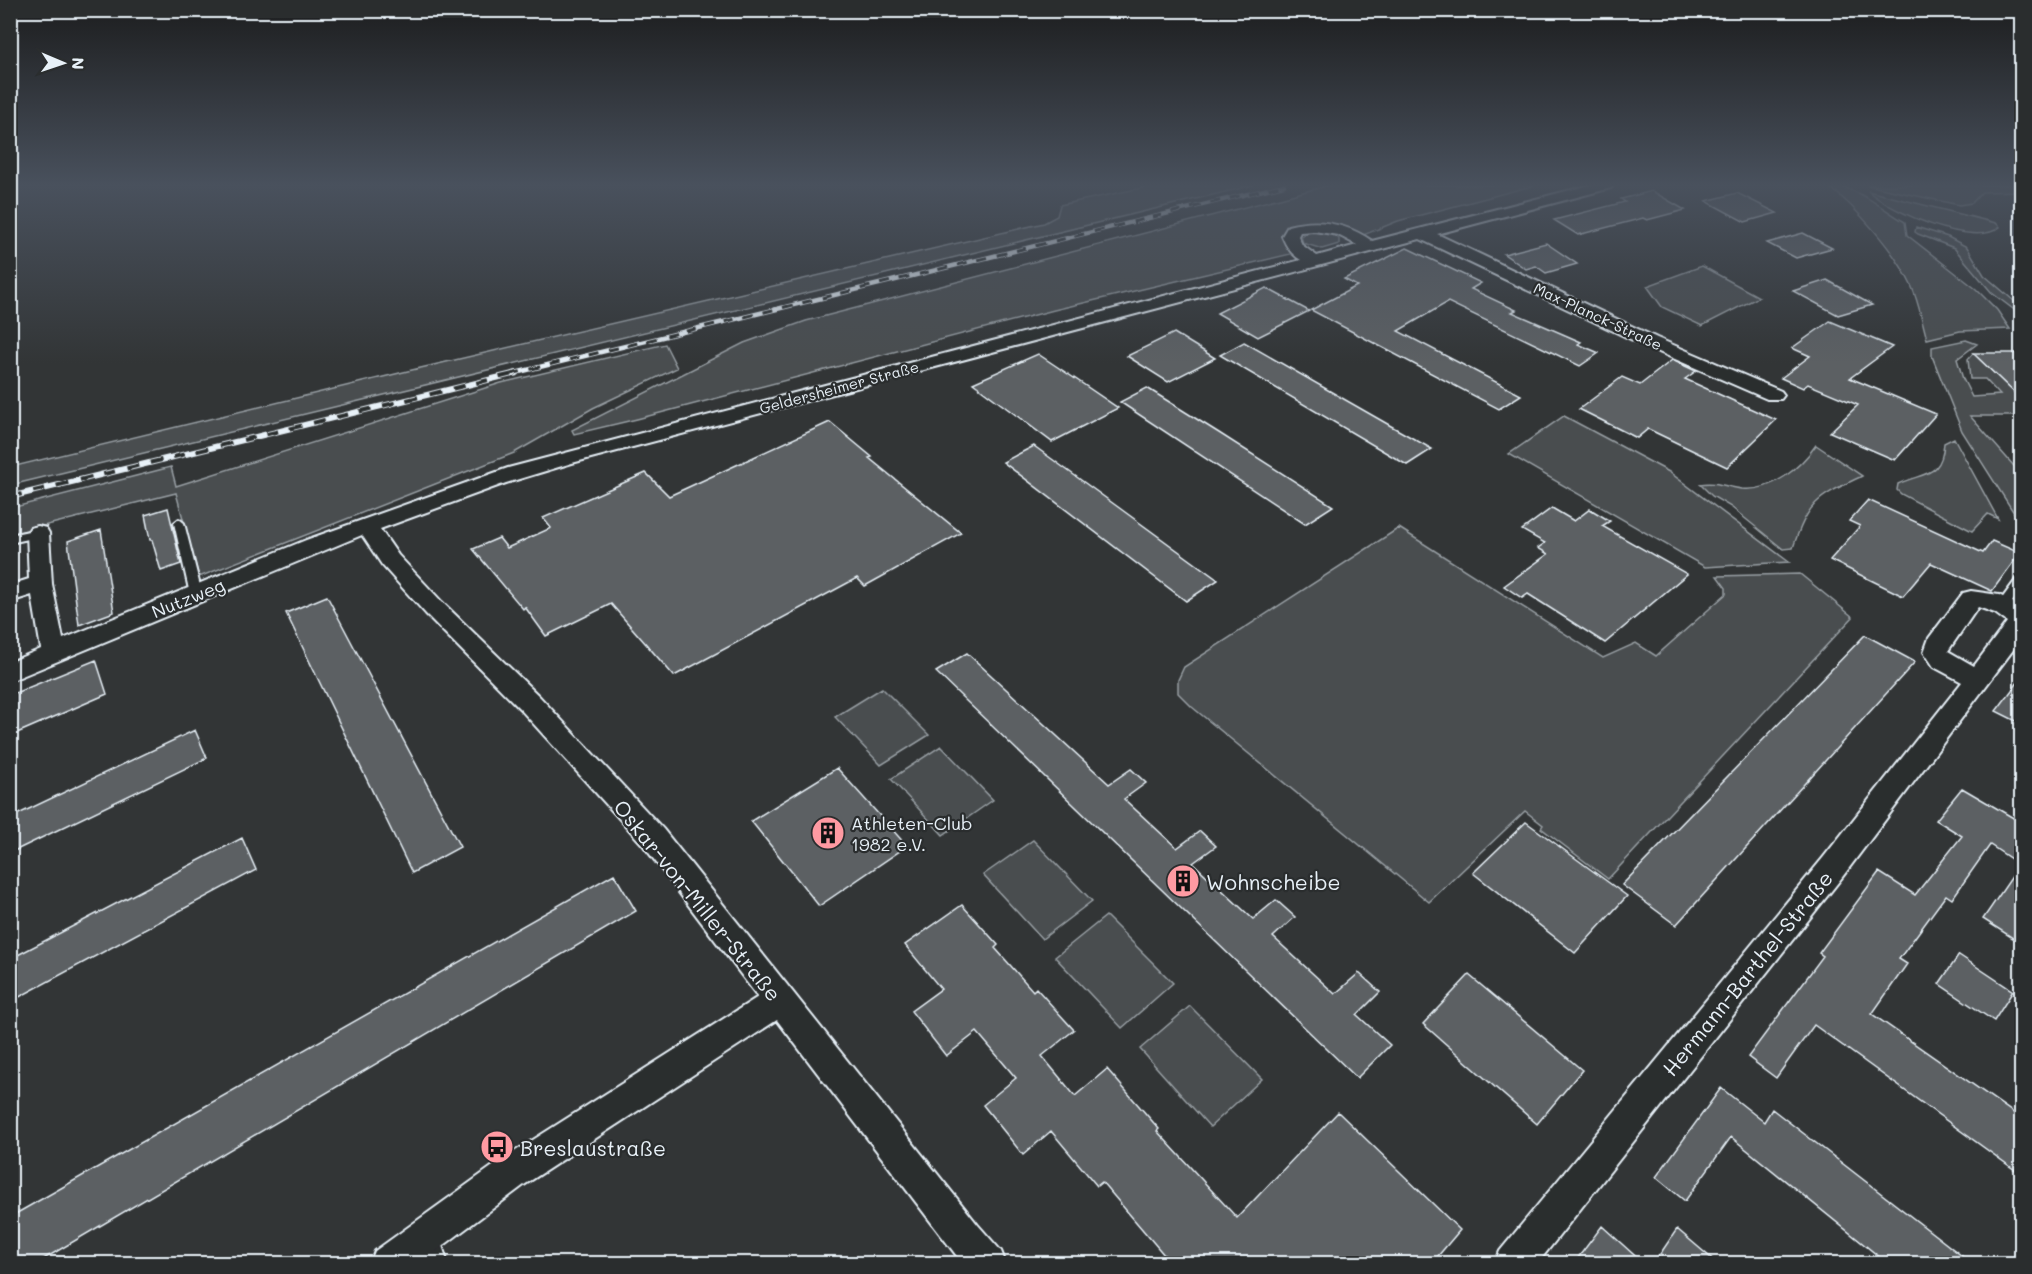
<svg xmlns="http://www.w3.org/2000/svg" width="2032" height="1274" viewBox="0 0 2032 1274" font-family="Mali,sans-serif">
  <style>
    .green { fill: #494d4f; stroke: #989fa4; stroke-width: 1.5 }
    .building { fill: #5c6063; stroke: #e8f1f8; stroke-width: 1.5 }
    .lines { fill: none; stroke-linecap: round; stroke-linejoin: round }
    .service-casing { stroke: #e8f1f8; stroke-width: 4 }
    .minor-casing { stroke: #e8f1f8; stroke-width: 4 }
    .service { fill: #2a2d2e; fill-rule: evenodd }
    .minor { fill: #2a2d2e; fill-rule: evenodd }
    .rail-far1-casing { stroke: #e8f1f8; stroke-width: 4.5 }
    .rail-casing { stroke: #e8f1f8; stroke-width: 6 }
    .rail-far1 { stroke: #2a2d2e; stroke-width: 3; stroke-dasharray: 10; stroke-linecap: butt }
    .rail { stroke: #2a2d2e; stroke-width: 4; stroke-dasharray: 12; stroke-linecap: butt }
    .labels { text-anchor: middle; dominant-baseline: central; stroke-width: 4.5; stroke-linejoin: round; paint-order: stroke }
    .far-street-label { font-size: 15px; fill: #e8f1f8; stroke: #2a2d2e }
    .street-label { font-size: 18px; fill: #e8f1f8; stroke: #2a2d2e }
    .poi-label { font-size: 18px; fill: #e8f1f8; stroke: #2a2d2e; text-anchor: start }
    .near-poi-label { font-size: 21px; fill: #e8f1f8; stroke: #2a2d2e; text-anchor: start }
    .near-street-label { font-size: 21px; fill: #e8f1f8; stroke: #2a2d2e }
  </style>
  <rect width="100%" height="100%" fill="#323536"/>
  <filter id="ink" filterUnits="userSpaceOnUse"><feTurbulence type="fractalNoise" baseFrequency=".0167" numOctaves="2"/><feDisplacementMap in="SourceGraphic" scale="12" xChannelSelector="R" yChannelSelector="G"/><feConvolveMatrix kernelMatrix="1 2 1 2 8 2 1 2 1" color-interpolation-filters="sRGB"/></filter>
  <g filter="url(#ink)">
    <path class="green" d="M1156 185H1254L11 485V467L412 370 1044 223 1057 216 1060 205Z
      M1330 185H1536L1398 221 1356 238 1337 229H1294L1299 252 1054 310 637 419 574 434 572 430 744 343 806 321Z
      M1827 185C1856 185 1881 208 1905 222L1907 235 1976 289 1997 310 2010 329 1960 331 1927 339C1922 322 1919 302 1911 285 1895 251 1857 208 1827 185Z
      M1867 185H2021L2022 191 1982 192 1972 203 1959 205Z
      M1868 191 1996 223 2000 227C1975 249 1891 212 1868 191Z
      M1916 227 1948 237 1967 247 1984 275 2021 307V315L1992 293 1954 248 1918 234 1915 232Z
      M1315 230 1334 234 1339 239V244L1322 249 1303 243 1301 236Z
      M1702 266 1759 297 1702 326 1662 307 1647 286Z
      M1966 340 1977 344 1957 359 1963 379 1972 397 2000 395 1985 379H1970L1968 359 1973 353 2015 393 2021 394V416H1970L2021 474V524L1962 431 1932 356V347Z
      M665 344 677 368 593 408 514 453 199 577 176 493 11 534V508L171 467 176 486 501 383Z
      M1564 416 1669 472 1789 562 1705 567 1509 454Z
      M1954 438 1998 519 1988 514 1972 531 1901 494 1897 490 1898 484C1924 472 1942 478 1944 443Z
      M1816 445 1862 476C1819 497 1808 500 1793 548L1783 549 1731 507 1712 496 1700 484C1715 481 1727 487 1742 489 1772 492 1800 468 1816 445Z
      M1399 528 1603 658 1636 643 1656 656 1726 594V588L1717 576 1800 574 1853 617 1608 879 1541 828 1543 825 1525 811 1429 902 1192 707 1178 693V680L1184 667Z
      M882 688 929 735 881 765 835 717Z
      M941 746 993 800 943 835 891 779Z
      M1033 840 1092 901 1042 939 983 875Z
      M1106 916 1173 983 1122 1028 1055 957Z
      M1190 1006 1262 1079 1210 1127 1140 1049Z"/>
    <path class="building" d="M1652 191 1685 210 1647 220 1643 218 1578 235 1554 220 1625 202 1621 199Z
      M1737 193 1777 213 1745 222 1706 201Z
      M1803 233 1832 248 1796 258 1767 243Z
      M1546 243 1577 264 1546 273 1536 266 1526 269 1504 254Z
      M1407 248 1481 283 1471 289 1516 310 1512 312 1581 342 1578 344 1599 353 1580 366 1448 302 1398 331 1521 395 1499 409 1311 310 1357 286 1344 279Z
      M1827 280 1872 305 1838 315 1793 291Z
      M1266 288 1309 311 1258 337 1217 313Z
      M1830 321 1892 347 1850 378 1936 414 1895 460 1830 432 1858 405 1808 384 1803 388 1781 378 1810 356 1792 348Z
      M1174 333 1215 358 1168 382 1127 356Z
      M1244 342 1391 426 1432 449 1407 465 1220 355Z
      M1973 353H2022V400Z
      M1038 354 1077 380 1118 408 1052 442 973 383Z
      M1672 360 1696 371 1685 379 1776 420 1727 467 1648 429 1637 438 1579 409 1622 377 1640 385Z
      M1147 388 1219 433 1333 506 1305 524 1120 402Z
      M830 422 872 457 869 458 961 533 865 586 857 578 674 676 611 604 546 636 525 607 523 609 473 549 499 538 507 548 551 528 543 518 646 473 669 496Z
      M1034 446 1118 507 1218 580 1186 601 1003 462Z
      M1868 500 1983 553 1992 541 2020 553 1992 591 1931 563 1903 596 1830 560 1860 526 1849 521Z
      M168 508 181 564 161 571 152 540H150L145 515Z
      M1552 508 1574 521 1590 509 1610 521 1602 526 1687 574 1605 643 1528 594 1522 598 1504 586 1548 554 1538 548 1545 543 1522 530Z
      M101 530 114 612 79 625 68 541Z
      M327 596 460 847 412 873 286 613Z
      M1865 635 1915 662 1676 925 1622 885Z
      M967 653 1109 784 1131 769 1146 783 1124 799 1177 848 1200 831 1216 846 1193 863 1253 919 1276 900 1295 917 1273 937 1335 994 1359 973 1380 992 1357 1015 1390 1045 1357 1078 936 672Z
      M96 660 107 694 10 736V695Z
      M2022 677V724L1996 711Z
      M195 730 207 758 10 853V818Z
      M837 768 907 846 819 906 751 821Z
      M1962 788 2022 823V944L1983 919 2020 865 1990 845 1952 899 1946 895 1899 959 1907 964 1872 1014 2022 1119V1175L1814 1025 1776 1078 1748 1057 1823 956 1819 953 1879 872 1915 895 1962 836 1936 820Z
      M1526 822 1627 896 1575 953 1473 873Z
      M242 838 256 870 10 1002V959Z
      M614 874 636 911 37 1263H10V1217Z
      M962 905 998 945 995 948 1033 991 1036 988 1074 1030 1042 1056 1075 1096 1107 1069 1159 1129 1157 1131 1237 1218 1338 1112 1460 1230 1432 1263H1171L1102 1182 1097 1186 1051 1131 1023 1155 983 1105 1016 1078 977 1032 946 1056 911 1011 941 989 905 945Z
      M1959 955 2013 991 1994 1021 1939 984Z
      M1469 975 1582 1070 1537 1124 1423 1024Z
      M1721 1088 1764 1122 1772 1109 1971 1263H1887L1731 1137 1685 1201 1656 1177Z
      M1602 1226 1643 1263H1574Z
      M1677 1229 1717 1263H1654Z"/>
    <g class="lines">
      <g class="service-casing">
        <path id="service" d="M179 519 184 523 202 594 196 598 190 594 174 523Z
          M38 529 43 533 42 536 10 543V535Z
          M2022 576V589L2006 610H1998L1996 607 1998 604 2018 577Z
          M431 1227 437 1230 448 1264H430L422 1236 425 1230Z"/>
      </g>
      <g class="minor-casing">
        <path id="minor" d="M1590 185H1614L1611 188 1437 234 1657 338 1781 391 1784 395 1781 399H1767L1645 346 1420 239 572 463 506 483 380 529 398 555 442 602 540 697 663 829 978 1225 1001 1251 1006 1264H963L777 1020 524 1185 419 1264H370L375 1251 500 1161 758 997 643 845 522 711 426 614 382 565 362 535 10 681V662L41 649 32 595 10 602V585L29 579 27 533 30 528 38 526 46 528 49 533 52 584 63 639 306 540 508 468 1301 260C1291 254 1286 246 1282 236L1288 226C1319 218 1346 223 1372 241ZM1314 231 1338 235 1357 245 1317 256 1302 245 1298 236 1300 232Z
          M1971 591 1999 595 2022 607V638L1843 876 1537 1264H1495L1500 1251 1823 858 1962 682 1934 667 1924 652 1929 638 1963 593ZM1978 607 1995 613 2007 622 1974 666 1948 651Z"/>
      </g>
      <use href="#service" class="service"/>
      <use href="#minor" class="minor"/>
      <g class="rail-far1-casing">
        <path id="rail-far1" d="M511 374 1284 185"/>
      </g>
      <g class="rail-casing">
        <path id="rail" d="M10 497 517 373"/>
      </g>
      <use href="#rail-far1" class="rail-far1"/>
      <use href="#rail" class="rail"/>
    </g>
  </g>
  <linearGradient id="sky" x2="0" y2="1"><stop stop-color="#1c1d1e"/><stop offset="0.51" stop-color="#49515d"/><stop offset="1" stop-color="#49515d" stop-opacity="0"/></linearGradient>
  <rect width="2032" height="363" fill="url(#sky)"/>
  <defs>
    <g id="building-disc" transform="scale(1.725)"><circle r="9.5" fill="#ff9aa2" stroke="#2a2d2e"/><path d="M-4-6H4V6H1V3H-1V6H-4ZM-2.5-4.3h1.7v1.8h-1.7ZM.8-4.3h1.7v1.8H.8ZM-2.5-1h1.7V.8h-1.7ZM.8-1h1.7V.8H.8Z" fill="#111"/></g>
    <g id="bus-disc" transform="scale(1.725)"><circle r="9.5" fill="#ff9aa2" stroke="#2a2d2e"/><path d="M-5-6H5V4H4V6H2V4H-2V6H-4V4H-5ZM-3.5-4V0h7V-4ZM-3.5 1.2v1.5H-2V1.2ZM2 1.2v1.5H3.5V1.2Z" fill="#111"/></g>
  </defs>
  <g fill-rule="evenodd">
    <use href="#building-disc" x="828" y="833"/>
    <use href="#building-disc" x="1183" y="881"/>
    <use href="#bus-disc" x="497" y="1147"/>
  </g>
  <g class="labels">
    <g class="far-street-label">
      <text transform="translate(1598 316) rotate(25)">Max-Planck-Straße</text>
      <text transform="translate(839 387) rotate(-15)">Geldersheimer Straße</text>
    </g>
    <g class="street-label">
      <text transform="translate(188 598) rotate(-22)">Nutzweg</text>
    </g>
    <g class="poi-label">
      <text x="851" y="823">Athleten-Club<tspan x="851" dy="21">1982 e.V.</tspan></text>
    </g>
    <g class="near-poi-label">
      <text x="1206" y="881">Wohnscheibe</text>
      <text x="520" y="1147">Breslaustraße</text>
    </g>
    <g class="near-street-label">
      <text transform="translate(698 900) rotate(51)">Oskar-von-Miller-Straße</text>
      <text transform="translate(1747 973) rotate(-51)">Hermann-Barthel-Straße</text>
    </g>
  </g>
  <rect width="2032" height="1274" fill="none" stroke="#2a2d2e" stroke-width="36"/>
  <rect x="18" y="18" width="1996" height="1238" fill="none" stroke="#e8f1f8" stroke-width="2" filter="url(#ink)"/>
  <g transform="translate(63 63) rotate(92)" stroke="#2a2d2e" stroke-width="4.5" paint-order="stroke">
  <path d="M0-4.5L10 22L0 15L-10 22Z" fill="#e8f1f8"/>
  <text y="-9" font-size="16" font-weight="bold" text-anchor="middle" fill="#e8f1f8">N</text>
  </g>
</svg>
